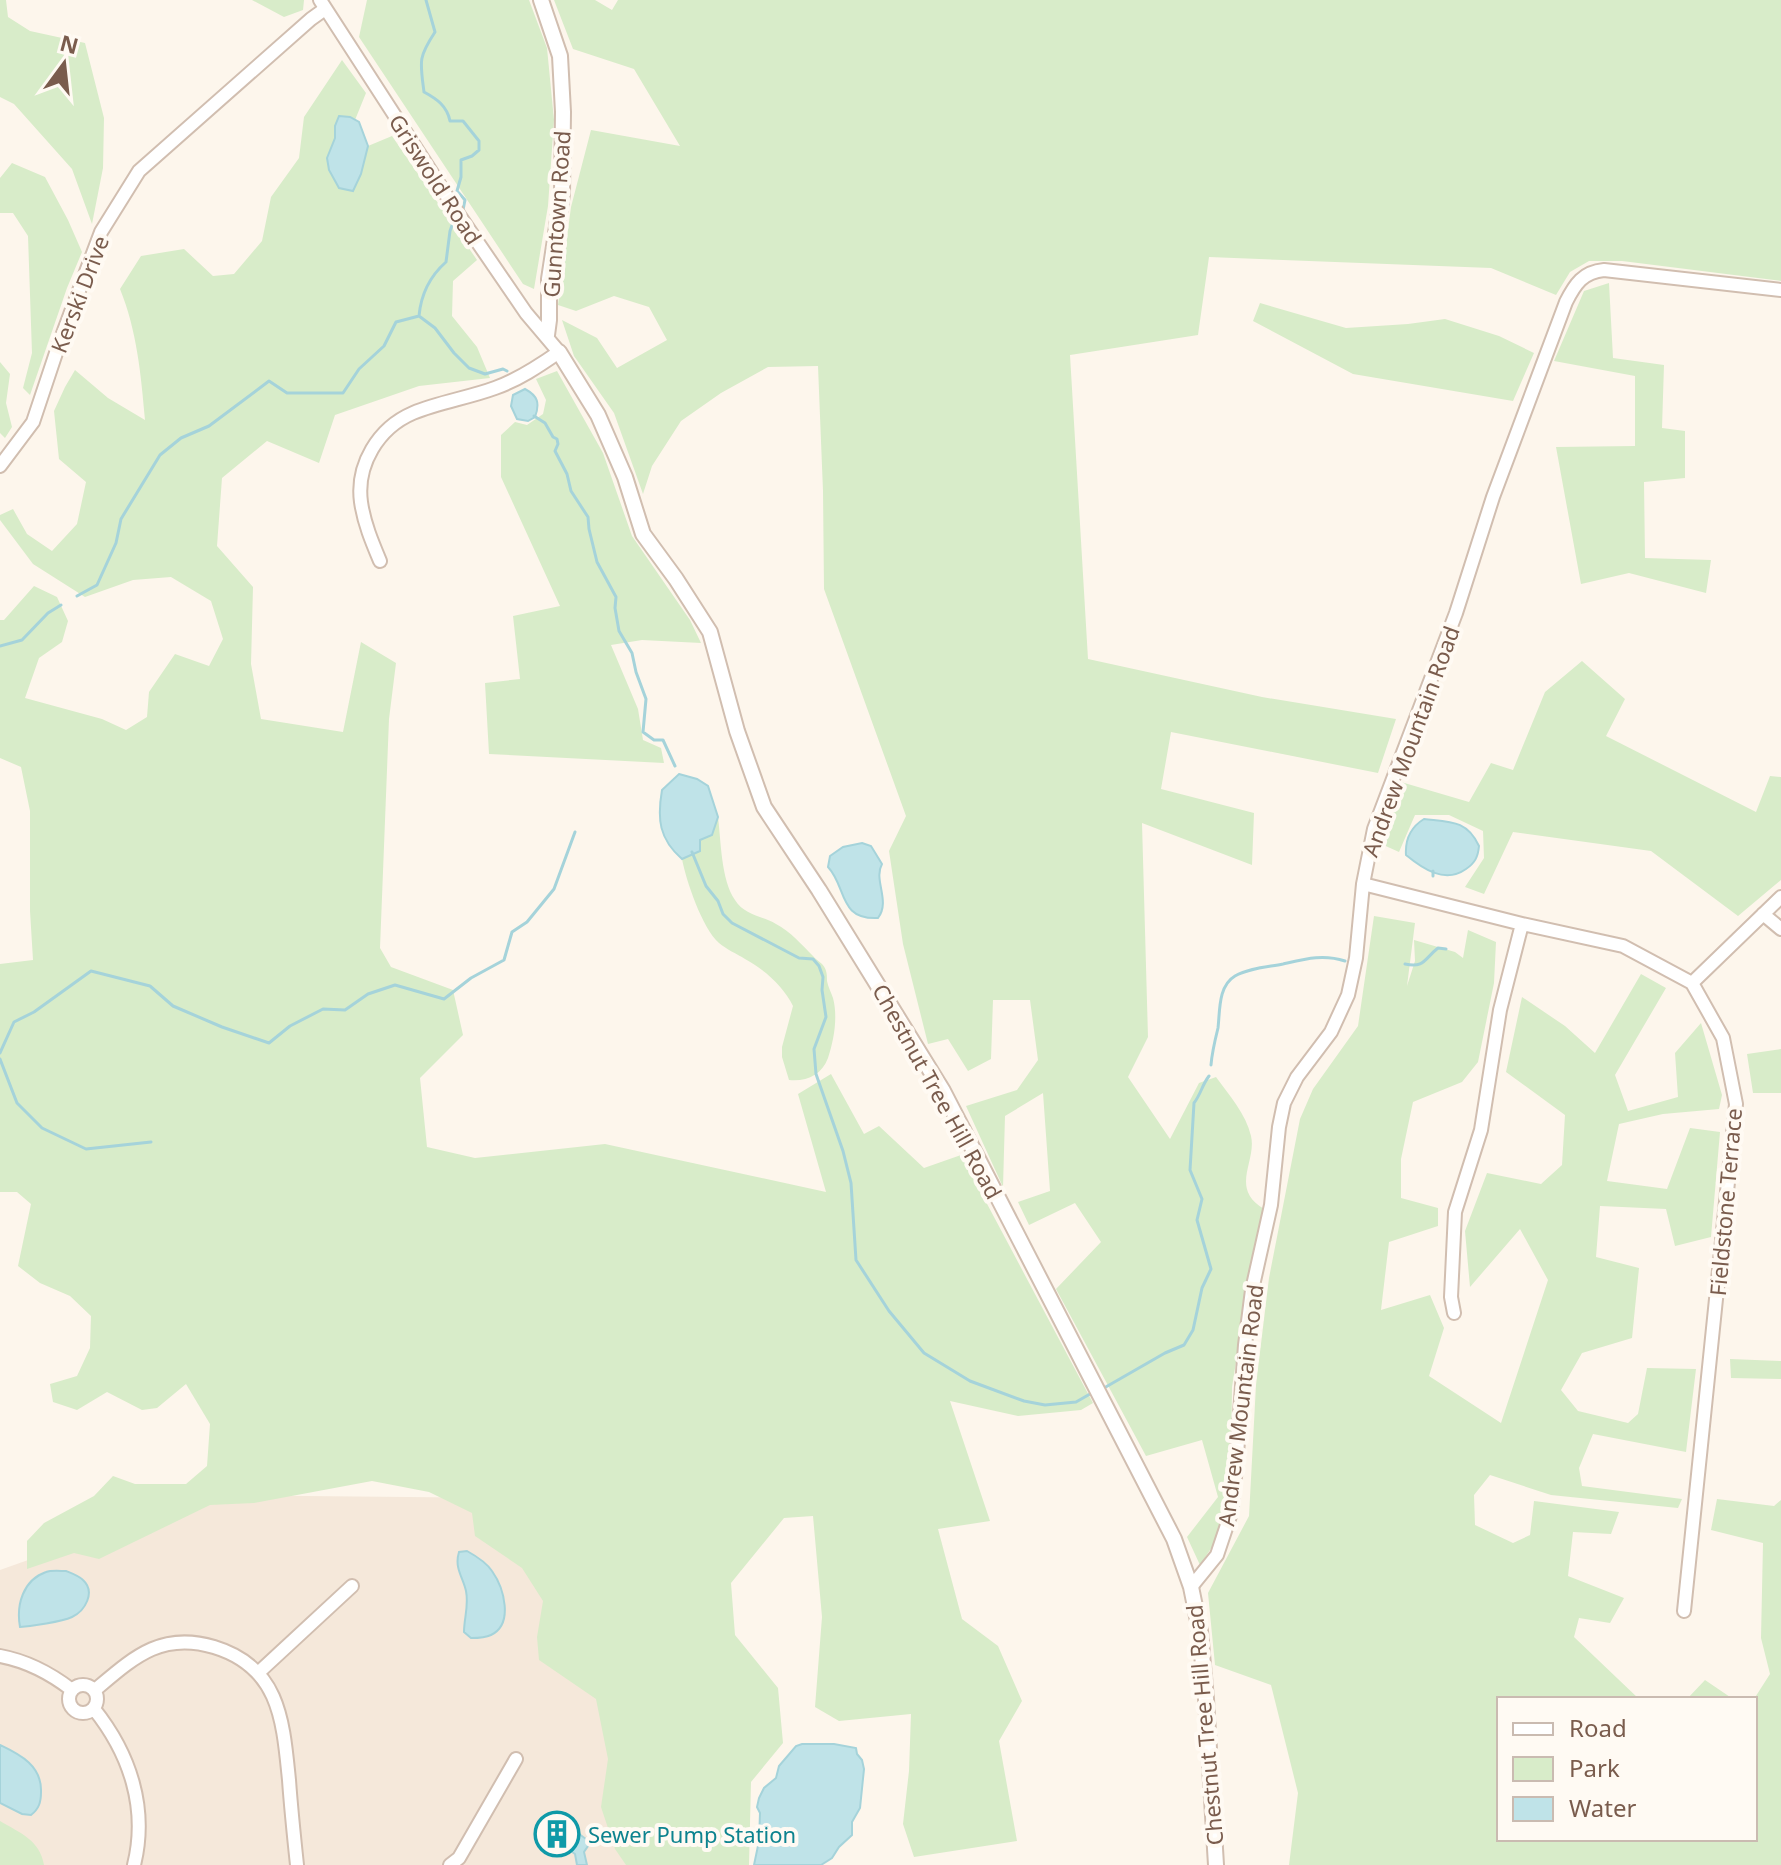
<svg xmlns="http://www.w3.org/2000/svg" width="1781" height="1865" viewBox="0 0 1781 1865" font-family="'Noto Sans',sans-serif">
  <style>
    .residential { fill: #f5e8da }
    .green { fill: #d8ecc9 }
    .water { fill: #bfe3e8; stroke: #a5d3da; stroke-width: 2 }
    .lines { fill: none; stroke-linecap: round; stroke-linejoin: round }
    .stream { stroke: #a5d3da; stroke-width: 3 }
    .minor-casing { stroke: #d1beb0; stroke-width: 16 }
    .tertiary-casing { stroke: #d1beb0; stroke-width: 18 }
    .minor { stroke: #fff; stroke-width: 12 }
    .tertiary { stroke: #fff; stroke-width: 14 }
    .labels { text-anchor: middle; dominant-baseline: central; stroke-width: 8; stroke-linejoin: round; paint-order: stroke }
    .street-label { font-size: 22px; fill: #7a5c4d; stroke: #fffaf3 }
    .culture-label { font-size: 22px; fill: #0d838f; stroke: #fffaf3; text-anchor: start }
  </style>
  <rect width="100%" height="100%" fill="#fdf6ec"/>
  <path class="residential" d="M211 1495 704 1500 685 1865H0V1570Z"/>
  <path class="green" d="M0 0H6L8 17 30 31 85 43 104 118 103 168 92 224 72 169 14 104 0 97Z
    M252 0H304L303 10 284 17Z
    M367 0H529L547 48 554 120 548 206 534 289 523 284 359 37Z
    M554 0H595L612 10 618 0H1781V281L1622 261H1589L1570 272 1556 295 1491 268 1209 257 1198 335 1070 355 1088 659 1262 697 1396 719 1378 773 1171 732 1161 789 1254 813 1252 865 1142 823 1148 1037 1128 1077 1170 1139 1199 1083 1216 1077C1229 1095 1246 1114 1251 1136 1257 1162 1229 1188 1264 1209L1251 1268 1232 1387 1231 1462 1220 1535 1200 1565 1187 1537 1218 1497 1202 1440 1146 1456 1056 1289 1101 1242 1075 1203 1029 1225 1018 1202 1050 1191 1043 1093 1005 1116 1003 1187 966 1106 1017 1090 1038 1060 1030 1000H993L991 1059 968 1071 948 1039 928 1044 903 944 889 851 906 816 824 589 823 491 818 366 768 367 721 393 681 421 652 466 643 494 614 413 574 356 562 320 597 338 617 368 667 340 649 307 614 296 576 311 558 305 571 207 591 130 680 146 634 69 573 49Z
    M342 60 366 93 355 120 350 117 335 126V138L327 158 361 174 368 146 392 136 477 260 453 281 452 316 477 347 490 378 419 386 335 415 319 463 267 441 222 478 217 546 253 587 251 664 261 719 343 732 361 642 396 663 389 719 380 948 391 967 453 990 463 1035 420 1078 427 1147 475 1158 605 1144 826 1192 798 1094 831 1074 864 1134 879 1126 924 1168 961 1155 1093 1403 1081 1410 1018 1416 950 1401 990 1521 938 1529 962 1619 998 1646 1022 1701 999 1741 1017 1841 914 1857 903 1824 909 1771 911 1714 839 1721 815 1707 822 1617 813 1516 784 1518 731 1583 735 1635 778 1688 783 1743 751 1782 749 1865H626L615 1849 601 1807 608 1759 596 1699 539 1660 537 1637 543 1601 522 1568 475 1536 472 1513 429 1492 372 1481 254 1503 210 1505 99 1559 74 1553 27 1569V1541L44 1523 94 1496 113 1476 135 1484H186L207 1466 210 1424 186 1384 157 1408 142 1410 107 1392 77 1410 53 1402 50 1384 77 1376 90 1348 91 1316 70 1296 40 1283 18 1266 31 1204 17 1192H0V964L33 960 30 911V811L21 767 0 758V620H4L34 586 57 597 68 621 62 642 39 658 25 698 102 719 126 730 147 717 149 692 175 654 209 666 223 639 211 601 171 577 133 580 85 597 33 564 0 520V515L13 509 27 534 52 551 77 524 86 482 59 459 54 411 65 387 75 370 108 398 145 420C141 375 137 331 120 289L141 256 184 249 213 276 234 274 262 241 271 197 299 158 304 117Z
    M12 163 45 177 68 220 82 252 67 288 30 395 23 388 32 353 28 236 13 213H0V178Z
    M1609 283 1613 358 1664 365 1662 428 1685 431V478L1644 482 1645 558 1711 560 1706 593 1629 573 1581 584 1556 447 1635 446V376L1554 361 1584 291Z
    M1260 303 1346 328 1408 324 1445 319 1499 336 1534 353 1513 401 1353 374 1253 321Z
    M0 362 10 374 6 403 12 427 5 438 0 433Z
    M557 371 603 453 632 536 690 620 701 643 642 640 611 645 638 709 643 740 661 748 664 763 489 754 485 683 520 679 513 616 560 606 501 477V435L515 422 527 425 543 414 546 400 536 379Z
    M1582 661 1625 699 1606 736 1756 812 1770 776 1781 777V880L1738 916 1651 851 1513 832 1484 894 1465 887 1484 858 1483 831 1449 815H1415L1399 852 1379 843 1401 782 1469 802 1491 763 1513 770 1545 692Z
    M718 817C721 841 721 880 735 900 744 915 762 916 776 924 790 931 802 945 813 956 815 959 819 961 822 964 827 969 827 975 827 981 828 987 831 992 833 998 838 1017 834 1040 828 1058 822 1075 806 1082 789 1080L782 1057V1047L793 1006C784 987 764 969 745 959 737 954 726 949 719 943 702 928 686 880 682 859L700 851V840L712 835Z
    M1374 916 1415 923 1407 986 1415 961 1414 940 1455 952 1463 958 1468 930 1496 942 1494 983 1478 1062 1462 1082 1413 1102 1401 1159V1198L1438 1208V1226L1389 1242 1381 1310 1430 1295 1444 1328 1429 1376 1501 1423 1548 1280 1520 1229 1470 1287 1465 1231 1487 1173 1541 1184 1562 1165 1565 1115 1506 1072 1522 997 1565 1026 1595 1053 1641 974 1666 988 1615 1075 1628 1111 1678 1097 1675 1053 1701 1023 1722 1095 1719 1109 1663 1114 1619 1124 1607 1181 1667 1189 1690 1128 1720 1132 1711 1237 1675 1246 1666 1209 1600 1206 1596 1257 1639 1268 1632 1338 1582 1353 1561 1390 1578 1411 1628 1423 1638 1414 1647 1368 1696 1369 1686 1452 1593 1434 1579 1468 1582 1486 1682 1499 1678 1508 1551 1495 1490 1475 1474 1495 1475 1525 1513 1543 1530 1535 1534 1501 1619 1512 1611 1534 1573 1532 1568 1576 1624 1598 1610 1623 1579 1618 1574 1637 1639 1699H1499V1839H1755L1754 1699 1770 1674 1761 1638 1763 1543 1711 1530 1717 1499 1774 1506 1781 1500V1865H1289L1298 1793 1271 1685 1215 1665 1208 1593 1249 1516 1256 1385 1269 1278 1300 1119 1313 1089 1358 1026Z
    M1781 1049V1093H1753L1747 1054Z
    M1730 1359 1781 1361V1379L1731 1378Z
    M1705 1680 1733 1699H1687Z
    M0 1821C20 1833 40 1840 44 1865H0Z"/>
  <path class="water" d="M339 116 350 117 359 122 368 146 361 174 353 191 339 188 329 170 327 158 335 138V126Z
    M525 389C538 396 540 403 535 417L528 421 517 419 511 406 513 395Z
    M679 774 697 779 708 786 718 817 712 835 700 840V851L682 859C659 839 657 819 662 790Z
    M1424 819C1450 822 1467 820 1479 846 1478 857 1475 863 1466 869 1445 884 1423 869 1406 855 1405 840 1411 827 1424 819Z
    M862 843 871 846 882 864C873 880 891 901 878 918 838 920 847 887 828 867L830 856 843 847Z
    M467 1551C476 1556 486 1562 492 1571 504 1588 514 1624 491 1635 485 1638 478 1638 471 1638L464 1632C464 1618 469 1606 466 1591 463 1577 454 1568 459 1552Z
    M66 1571C71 1573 79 1576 83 1580 96 1592 85 1611 72 1617 61 1622 32 1626 20 1627 16 1605 23 1580 46 1572 51 1570 60 1571 66 1571Z
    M802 1744H834L856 1748 857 1754 862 1760 864 1769 860 1808 852 1822V1835L839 1847 832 1858 821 1865H754L759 1841 760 1813 757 1807 759 1798 764 1788 776 1778 779 1766 796 1746Z
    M0 1745C21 1755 42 1766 41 1792 41 1802 39 1809 31 1815L22 1814 0 1803Z
    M575 1831 586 1839 588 1846 584 1852 587 1865H577L575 1854 565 1847 564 1839 567 1832Z"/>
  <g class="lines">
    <path class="stream" d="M426 0 435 32C418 58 420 61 424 92 437 99 447 106 450 121H463L479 141V150L472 156 461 160V177L457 191 465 200 463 210
      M454 220 450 231 446 262C429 277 421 294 419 316L435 328 454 353 469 368 485 374 503 369 507 371
      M534 416 545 423 553 437 557 439 558 444 555 451 567 474 571 491 588 517 589 529 597 562 616 597 615 608 619 631 632 653 636 672 646 699 643 732 654 740H663L675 766
      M77 596 97 585 116 543 121 519 160 455 181 438 209 426 269 381 287 393H343L359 369 384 346 396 322 419 316
      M0 646 22 640 48 613 61 605
      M692 852 706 886 718 901 723 914 732 923 799 958 813 959 819 966 823 977 822 990 826 1017 814 1049 816 1074 843 1151 851 1183 856 1260 889 1311 924 1353 970 1381 1024 1401 1045 1405 1076 1402 1090 1394
      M1433 871V876
      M1405 964C1425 968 1424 959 1438 948L1446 949
      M0 1053 14 1022 34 1012 91 971 150 986 173 1006 222 1027 269 1043 290 1026 323 1009 345 1010 368 994 395 985 444 999 471 978 504 960 512 932 527 922 554 889 575 832
      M0 1059 17 1103 42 1128 86 1149 151 1142
      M1211 1065C1212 1052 1215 1040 1218 1028 1220 1011 1218 986 1235 976 1249 968 1268 967 1283 964 1305 959 1323 954 1345 961
      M1104 1388 1165 1353 1184 1345 1193 1330 1202 1288 1211 1269 1197 1220 1202 1199 1190 1170 1194 1103C1201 1094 1202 1085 1209 1076"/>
    <g class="minor-casing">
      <path id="minor" d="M320 0 461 218 526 313 559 352C539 366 518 380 495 388 468 398 439 402 413 413 378 428 356 465 361 502 364 523 372 542 380 561
        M0 466 33 422 59 344 101 232 139 171 311 19 325 9
        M1363 884 1522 924 1623 946 1692 983 1723 1038 1736 1104 1684 1611
        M1763 914 1781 929
        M1692 983 1781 897
        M1454 1313 1451 1297 1455 1212 1481 1130 1500 1010 1522 924
        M1191 1587 1217 1555 1231 1513 1236 1468 1245 1345 1252 1290 1271 1205 1279 1127 1284 1103 1297 1077 1331 1032 1348 995 1356 958 1363 884 1374 829 1456 613 1493 497 1566 302C1575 284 1583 272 1604 270L1781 290
        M0 1656C27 1661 50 1673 72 1690
        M258 1673 352 1586
        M69 1699a14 14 0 1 1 28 0a14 14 0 1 1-28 0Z
        M95 1690C133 1658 161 1631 214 1647 280 1667 283 1721 289 1780 291 1808 294 1837 297 1865
        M94 1709C130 1754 148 1808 134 1865
        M450 1865 459 1858 516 1759"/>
    </g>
    <g class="tertiary-casing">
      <path id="tertiary" d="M541 0 560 56 563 112 562 194 549 279V320L547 335
        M559 352 598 415 625 477 643 534 676 579 710 632 737 731 764 807 819 890 943 1091 1174 1539 1191 1587 1200 1631 1206 1699 1216 1865"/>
    </g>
    <use href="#minor" class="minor"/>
    <use href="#tertiary" class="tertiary"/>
  </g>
  <defs>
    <g id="building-ring" transform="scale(2.3)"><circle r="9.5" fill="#fffaf3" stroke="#0f9aa8" stroke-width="1.5"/><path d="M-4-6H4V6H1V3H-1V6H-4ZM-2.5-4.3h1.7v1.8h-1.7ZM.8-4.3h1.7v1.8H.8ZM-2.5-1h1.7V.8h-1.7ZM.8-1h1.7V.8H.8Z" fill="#0f9aa8"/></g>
  </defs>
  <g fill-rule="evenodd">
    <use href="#building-ring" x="557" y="1834"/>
  </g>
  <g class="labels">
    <g class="street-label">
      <text transform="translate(436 179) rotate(57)">Griswold Road</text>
      <text transform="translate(556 214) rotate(-86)">Gunntown Road</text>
      <text transform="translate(79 294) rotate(-69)">Kerski Drive</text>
      <text transform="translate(1410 741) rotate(-70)">Andrew Mountain Road</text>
      <text transform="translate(938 1091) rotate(61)">Chestnut Tree Hill Road</text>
      <text transform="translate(1725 1202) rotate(-85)">Fieldstone Terrace</text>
      <text transform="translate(1240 1405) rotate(-83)">Andrew Mountain Road</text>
      <text transform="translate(1204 1725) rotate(-95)">Chestnut Tree Hill Road</text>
    </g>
    <g class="culture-label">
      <text x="588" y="1834">Sewer Pump Station</text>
    </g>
  </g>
  <rect x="1497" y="1697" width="260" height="144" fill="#fffaf3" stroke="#cabbb1" stroke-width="2"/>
  <rect x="1513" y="1723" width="40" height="12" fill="#ffffff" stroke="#cabbb1" stroke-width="2"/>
  <text x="1569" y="1737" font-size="24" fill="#7a5c4d">Road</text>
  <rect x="1513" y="1757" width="40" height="24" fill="#d8ecc9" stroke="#cabbb1" stroke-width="2"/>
  <text x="1569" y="1777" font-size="24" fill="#7a5c4d">Park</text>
  <rect x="1513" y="1797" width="40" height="24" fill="#bfe3e8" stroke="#cabbb1" stroke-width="2"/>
  <text x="1569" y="1817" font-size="24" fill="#7a5c4d">Water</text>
  <g transform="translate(64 64) rotate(15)" stroke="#fffaf3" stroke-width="6" paint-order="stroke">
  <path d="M0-6L14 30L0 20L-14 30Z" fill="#7a5c4d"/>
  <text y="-12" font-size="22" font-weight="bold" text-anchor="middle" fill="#7a5c4d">N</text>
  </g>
</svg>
